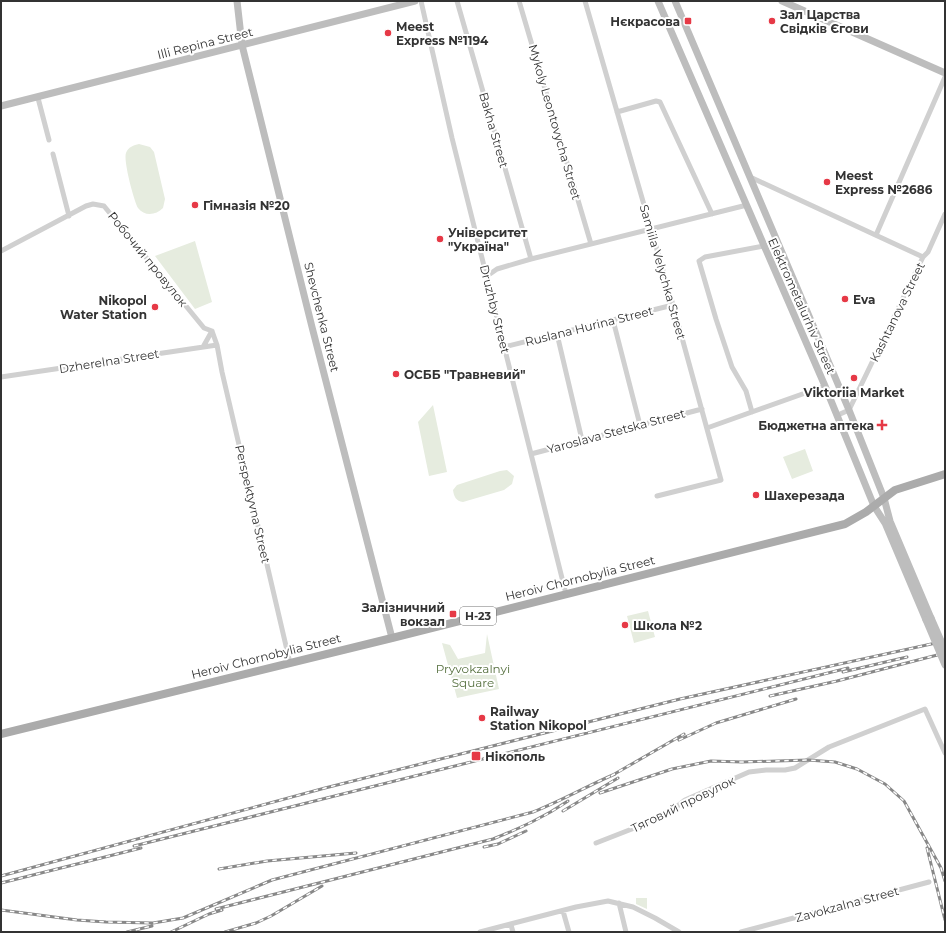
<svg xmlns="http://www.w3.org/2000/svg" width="946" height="933" viewBox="0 0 946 933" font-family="Montserrat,sans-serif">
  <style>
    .green { fill: #e6ecdf }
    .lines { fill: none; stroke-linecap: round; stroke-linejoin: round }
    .street { stroke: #d0d0d0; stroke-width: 5 }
    .secondary { stroke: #bdbdbd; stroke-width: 7 }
    .primary { stroke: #ababab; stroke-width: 8 }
    .rail-casing { stroke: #888; stroke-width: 3 }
    .rail { stroke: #fff; stroke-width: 1.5; stroke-dasharray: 4.5; stroke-linecap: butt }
    .secondary-bridge { stroke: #bdbdbd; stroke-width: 7 }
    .poi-dot { fill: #e63946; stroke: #fff; stroke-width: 1.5 }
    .labels { text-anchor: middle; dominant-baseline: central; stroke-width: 4; stroke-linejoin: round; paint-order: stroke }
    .shield { fill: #fff; stroke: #707070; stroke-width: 1 }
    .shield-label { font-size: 11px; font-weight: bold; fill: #333 }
    .poi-label { font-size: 12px; font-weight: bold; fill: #333; stroke: #fff; text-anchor: start }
    .street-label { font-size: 12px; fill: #333; stroke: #fff }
    .park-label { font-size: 12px; fill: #56703f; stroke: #fff }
  </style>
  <rect width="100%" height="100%" fill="#fff"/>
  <path class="green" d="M139 144 150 147 154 152 165 199 163 208C156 215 145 217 138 208 134 201 123 160 126 153 128 147 134 145 139 144Z
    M195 241 212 302 195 309 155 256Z
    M433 405 447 472 429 476 418 422Z
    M805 449 813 471 792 479 783 457Z
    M507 470 514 476 512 484 504 490 463 502C456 501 454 497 453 490L457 485 500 471Z
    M648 611 655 637 634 643 627 616Z
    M487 634 499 689 457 698 442 643 450 645 458 659 485 653Z
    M636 898H647V909L636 904Z"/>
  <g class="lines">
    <path class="street" d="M421 1 452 138 566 594
      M457 1 531 259
      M519 1 591 244
      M585 1 673 305 721 480 657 496
      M38 98 49 140
      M617 112 656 101 660 102 712 214
      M53 154 69 216
      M750 177 923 257
      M876 235 945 77
      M1 251 86 206 93 204 104 206 204 328 212 331 217 345 222 372 290 663
      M487 276 497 269 531 259 747 205
      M613 320 640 425
      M557 334 582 440
      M203 347 212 331
      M504 347 673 305
      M1 377 217 345
      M752 412 746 391 732 367 716 319 699 261 705 257 764 246
      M838 415 849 410 923 257 928 252 945 214
      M707 428 825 386
      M531 454 702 409
      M596 843 637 827 675 808 685 800 749 772 766 770H785L795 768 829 747 925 709 945 753
      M619 903 626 932
      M563 911 569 932
      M511 925 513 932
      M480 932 576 907 608 901 633 907 655 918 679 932
      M741 932 929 882"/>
    <path class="secondary" d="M237 1 242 45 312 327 392 638
      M658 1 825 386 874 506 885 523 926 620
      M675 1 849 410 884 498 890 521 931 618
      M782 1 945 73
      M1 106 415 1"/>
    <path class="primary" d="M1 734 392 638 845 524 866 512 895 490 945 474"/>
    <g class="rail-casing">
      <path id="rail" d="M843 672 907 657
        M770 696 837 681 945 653
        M679 740 716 723 796 699
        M611 776 684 734
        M600 793 672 769 711 761 742 762 808 760 835 762 857 769 885 784 904 801 941 868 945 881
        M563 811 618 778
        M134 846 848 668
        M484 847 498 844 526 831
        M927 848 945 920
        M219 869 267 861 356 853
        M1 876 325 788 680 699 945 641
        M1 883 141 848
        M216 909 493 839C520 828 543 818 568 801
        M1 910 77 920 106 922 153 923 183 918 272 880 533 812C561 801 587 786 615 774
        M127 932 152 926
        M171 932 209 914 222 910
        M225 932 256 923 271 916 322 886"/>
    </g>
    <use href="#rail" class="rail"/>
    <path class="secondary-bridge" d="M931 618 945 650
      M926 620 945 665"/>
  </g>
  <g class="poi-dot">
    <rect x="684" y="17" width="8" height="8" rx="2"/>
    <circle cx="772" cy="21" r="4"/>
    <circle cx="388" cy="33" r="4"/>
    <circle cx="827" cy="182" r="4"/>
    <circle cx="195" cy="205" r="4"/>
    <circle cx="440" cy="239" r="4"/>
    <circle cx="845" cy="299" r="4"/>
    <circle cx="155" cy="307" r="4"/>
    <circle cx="396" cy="374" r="4"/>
    <circle cx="854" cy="378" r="4"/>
    <path d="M880 419h4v4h4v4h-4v4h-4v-4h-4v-4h4z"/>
    <circle cx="756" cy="495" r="4"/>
    <rect x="449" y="610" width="8" height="8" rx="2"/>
    <circle cx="625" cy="625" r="4"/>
    <circle cx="482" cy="718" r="4"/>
    <rect x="471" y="751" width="10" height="10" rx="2"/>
  </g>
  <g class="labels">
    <rect class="shield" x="460" y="607" width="36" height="18" rx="3"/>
    <g class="shield-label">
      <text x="478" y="616">Н-23</text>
    </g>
    <g class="poi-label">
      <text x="780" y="14">Зал Царства<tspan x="780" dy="14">Свідків Єгови</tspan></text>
      <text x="680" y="21" text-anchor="end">Нєкрасова</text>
      <text x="396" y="26">Meest<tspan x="396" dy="14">Express №1194</tspan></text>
      <text x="835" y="175">Meest<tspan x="835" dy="14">Express №2686</tspan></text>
      <text x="203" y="205">Гімназія №20</text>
      <text x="448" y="232">Університет<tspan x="448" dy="14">"Україна"</tspan></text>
      <text x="853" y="299">Eva</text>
      <text x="147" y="300" text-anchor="end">Nikopol<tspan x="147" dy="14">Water Station</tspan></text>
      <text x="404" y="374">ОСББ "Травневий"</text>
      <text x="854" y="392" text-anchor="middle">Viktoriia Market</text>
      <text x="874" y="425" text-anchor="end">Бюджетна аптека</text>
      <text x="764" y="495">Шахерезада</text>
      <text x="445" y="607" text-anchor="end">Залізничний<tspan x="445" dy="14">вокзал</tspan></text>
      <text x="633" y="625">Школа №2</text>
      <text x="490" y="711">Railway<tspan x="490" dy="14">Station Nikopol</tspan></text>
      <text x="485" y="756">Нікополь</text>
    </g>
    <g class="street-label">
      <text transform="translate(205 43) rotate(-14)">Illi Repina Street</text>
      <text transform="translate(555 122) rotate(74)">Mykoly Leontovycha Street</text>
      <text transform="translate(494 130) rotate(74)">Bakha Street</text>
      <text transform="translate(148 259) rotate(51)">Робочий провулок</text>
      <text transform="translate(663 272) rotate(74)">Samiila Velychka Street</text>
      <text transform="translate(802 306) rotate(66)">Elektrometalurhiv Street</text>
      <text transform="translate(495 309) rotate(76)">Druzhby Street</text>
      <text transform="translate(897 312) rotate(-64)">Kashtanova Street</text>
      <text transform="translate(322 317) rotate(76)">Shevchenka Street</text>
      <text transform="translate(589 326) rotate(-14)">Ruslana Hurina Street</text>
      <text transform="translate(109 361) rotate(-9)">Dzherelna Street</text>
      <text transform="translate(616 431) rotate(-15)">Yaroslava Stetska Street</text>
      <text transform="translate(253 504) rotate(77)">Perspektyvna Street</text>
      <text transform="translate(580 578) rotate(-14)">Heroiv Chornobylia Street</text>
      <text transform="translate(266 656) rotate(-14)">Heroiv Chornobylia Street</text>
      <text transform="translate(683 804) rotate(-26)">Тяговий провулок</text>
      <text transform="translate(847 904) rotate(-15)">Zavokzalna Street</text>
    </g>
    <g class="park-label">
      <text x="473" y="668">Pryvokzalnyi<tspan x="473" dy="14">Square</tspan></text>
    </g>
  </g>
  <rect width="946" height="933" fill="none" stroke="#333333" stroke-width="4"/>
</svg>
